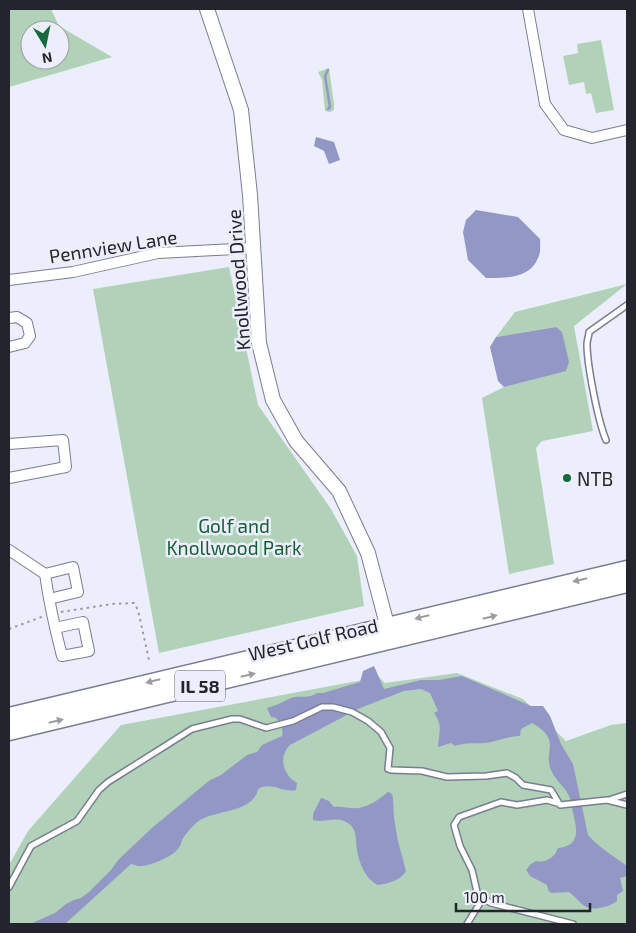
<svg xmlns="http://www.w3.org/2000/svg" width="636" height="933" viewBox="0 0 636 933" font-family="'Exo 2',sans-serif">
  <style>
    .green { fill: #b1d2b9; fill-rule: evenodd }
    .water { fill: #9297c5 }
    .lines { fill: none; stroke-linecap: round; stroke-linejoin: round }
    .stream { stroke: #9297c5; stroke-width: 2.5 }
    .lane-casing { stroke: #7a7d92; stroke-width: 8 }
    .street-casing { stroke: #7a7d92; stroke-width: 12 }
    .secondary-casing { stroke: #7a7d92; stroke-width: 16 }
    .primary-casing { stroke: #7a7d92; stroke-width: 19 }
    .path { stroke: #999ba6; stroke-width: 2; stroke-dasharray: 2.5 4; stroke-linecap: butt }
    .lane { stroke: #fff; stroke-width: 5 }
    .street { stroke: #fff; stroke-width: 10 }
    .secondary { stroke: #fff; stroke-width: 14 }
    .primary { stroke: #fff; stroke-width: 16 }
    .oneway { fill: #9c9da0 }
    .poi-dot { fill: #15693a; stroke: #eceefc; stroke-width: 2 }
    .labels { text-anchor: middle; dominant-baseline: central; stroke-width: 5; stroke-linejoin: round; paint-order: stroke }
    .shield { fill: #eceefc; stroke: #5f616b; stroke-width: 1 }
    .shield-label { font-size: 18px; font-weight: bold; fill: #23252d }
    .street-label { font-size: 19px; fill: #23252d; stroke: #eceefc }
    .poi-label { font-size: 19px; fill: #23252d; stroke: #eceefc; text-anchor: start }
    .park-label { font-size: 19px; fill: #165e34; stroke: #eceefc }
  </style>
  <rect width="100%" height="100%" fill="#eceefc"/>
  <path class="green" d="M9 9H51L59 26 112 57 9 87ZM30 30H60V60H30Z
    M601 40 614 110 596 113 591 93 586 94 584 82 569 85 563 56 578 53 577 44Z
    M329 68 334 104V110L330 112 325 111 322 80 318 72Z
    M229 267 258 405 331 509 357 556 364 606 159 653 93 289Z
    M627 284 574 326 593 431 542 441 536 448 554 564 509 574 482 398 504 387 566 370 556 327 496 337 515 312Z
    M457 673 523 699 566 741 611 725 627 723V924H9V865L28 831 121 725 379 677 385 683Z"/>
  <path class="water" d="M316 137 334 142 340 160 329 164 324 151 314 146Z
    M476 210 518 217 540 239C540 245 541 253 538 258 530 279 504 278 486 278L468 260 463 232 466 220Z
    M556 327 562 332 569 362 566 371 504 387 498 381 490 347 496 337Z
    M374 666 384 689 421 680H439L462 676 531 706H543L550 716 561 744 573 764 588 835C600 848 613 856 627 866V876L620 878 623 891 617 895V901C611 905 606 907 599 908 583 911 580 900 569 892L551 893 548 890 547 885 530 876 526 870 531 864 536 861C546 863 555 857 558 848 581 846 577 829 573 813 572 807 571 799 568 794 564 786 556 781 552 772 541 752 564 741 532 723L521 729 520 736C508 736 496 742 484 743 472 744 468 742 455 746L451 743 438 747C439 731 443 726 434 713L438 711 430 693 421 689 404 691 360 708 290 745C278 757 283 775 297 783L296 790C282 793 272 781 258 789 254 812 217 810 200 820 194 824 186 833 182 840 181 844 180 847 177 850 172 857 147 867 139 866 136 866 134 864 131 864L65 924H30L55 913 66 904 74 900 81 898 89 892 111 870 118 860 153 827 210 780 221 775 247 755 257 752 262 745 282 736C284 729 280 723 276 718L271 717 267 708C275 706 282 702 289 699 298 694 307 700 317 693H323L360 682 363 671Z
    M388 792 391 793 393 797 394 818 398 841 406 871C400 881 389 883 378 885 365 879 359 862 357 850 355 837 358 827 344 821 334 817 324 823 313 820V814L321 798 329 801 334 807C342 806 350 809 358 808 369 807 379 799 388 792Z"/>
  <g class="lines">
    <path class="stream" d="M328 70 325 76 330 107 328 109"/>
    <g class="lane-casing">
      <path id="lane" d="M606 440C598 421 587 365 587 344 587 340 589 336 589 332L627 305
        M609 800 627 794
        M557 803 547 800 517 805 501 802 459 817 454 825 460 846 472 870 477 892 482 898 491 903 573 924
        M9 887 31 846 77 821 99 790 108 782 192 729 232 719H240L266 728 293 721 322 707H333L352 712 368 721 381 732 390 748 388 769 391 770 422 771 447 777 486 776 507 773 516 778 523 785 551 790 560 805 607 800 627 805
        M467 924 480 903V896"/>
    </g>
    <g class="street-casing">
      <path id="street" d="M528 9 545 104 564 130 592 138 627 130
        M9 280 73 272 158 253 254 248
        M9 318 17 317 27 323 30 336 25 343 9 347
        M9 444 63 440 66 467 9 478
        M9 550 45 574 73 567 78 592 49 599
        M45 574C49 602 55 629 62 656L89 651 83 622 55 628"/>
    </g>
    <g class="secondary-casing">
      <path id="secondary" d="M207 9 241 110 250 195 259 343 273 400 296 441 339 491 368 553 390 636"/>
    </g>
    <g class="primary-casing">
      <path id="primary" d="M9 716 627 569
        M9 732 627 584"/>
    </g>
    <path class="path" d="M61 612 112 604 134 603 138 610 149 660
      M9 629 44 616"/>
    <use href="#lane" class="lane"/>
    <use href="#street" class="street"/>
    <use href="#secondary" class="secondary"/>
    <use href="#primary" class="primary"/>
  </g>
  <defs><path id="oneway-solid" d="M-6-.8H1V-3.2L6.5 0L1 3.2V.8H-6Z" transform="scale(1.25)"/></defs>
  <g class="oneway">
    <use href="#oneway-solid" transform="translate(580 580) rotate(167)"/>
    <use href="#oneway-solid" transform="translate(422 617) rotate(166)"/>
    <use href="#oneway-solid" transform="translate(490 617) rotate(-14)"/>
    <use href="#oneway-solid" transform="translate(248 675) rotate(-13)"/>
    <use href="#oneway-solid" transform="translate(153 681) rotate(166)"/>
    <use href="#oneway-solid" transform="translate(56 721) rotate(-13)"/>
  </g>
  <circle class="poi-dot" cx="567" cy="478" r="5"/>
  <g class="labels">
    <rect class="shield" x="175" y="670.5" width="50" height="31" rx="4"/>
    <g class="shield-label">
      <text x="200" y="686">IL 58</text>
    </g>
    <g class="street-label">
      <text transform="translate(113 246) rotate(-9)">Pennview Lane</text>
      <text transform="translate(238 280) rotate(-94)">Knollwood Drive</text>
      <text transform="translate(313 639) rotate(-13)">West Golf Road</text>
    </g>
    <g class="poi-label">
      <text x="577" y="478">NTB</text>
    </g>
    <g class="park-label">
      <text x="234" y="525">Golf and<tspan x="234" dy="22">Knollwood Park</tspan></text>
    </g>
  </g>
  <rect width="636" height="933" fill="none" stroke="#23252d" stroke-width="20"/>
  <g transform="translate(45 45) rotate(170)"><circle r="24" fill="#eceefc" stroke="#9c9ea9"/>
  <path d="M0-4L9 19L0 12L-9 19Z" fill="#15693a"/>
  <text y="-8" font-size="14" font-weight="bold" text-anchor="middle" fill="#23252d">N</text>
  </g>
  <path d="M456 903v8h134v-8" fill="none" stroke="#23252d" stroke-width="2.5"/>
  <text x="464" y="903" font-size="15" fill="#23252d" stroke="#eceefc" stroke-width="4" paint-order="stroke">100 m</text>
</svg>
